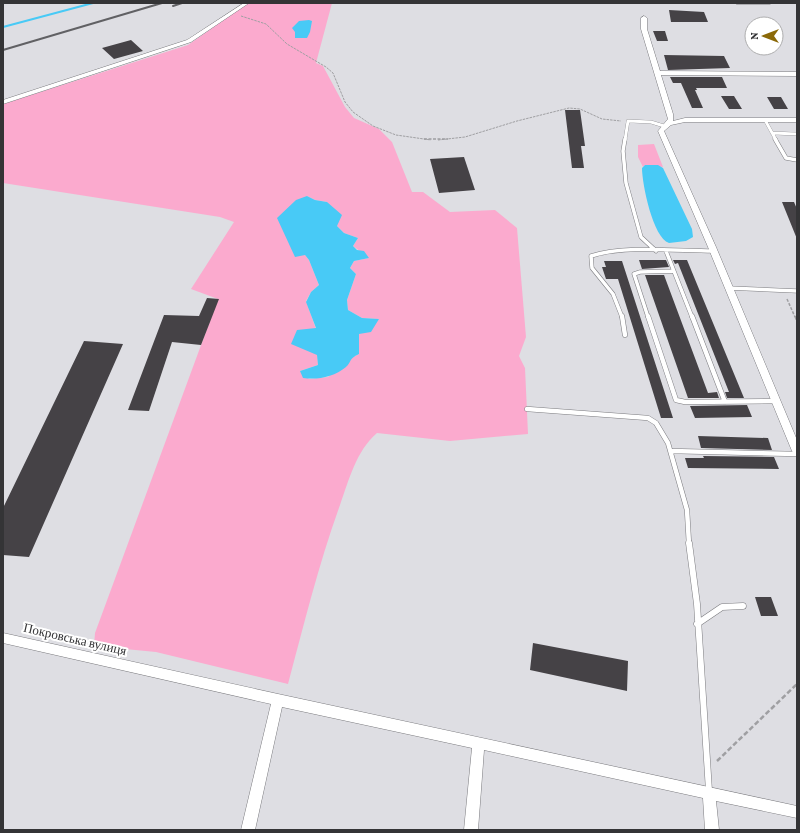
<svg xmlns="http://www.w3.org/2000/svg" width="800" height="833" viewBox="0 0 800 833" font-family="'Crimson Pro',serif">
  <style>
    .green { fill: #fbaace; fill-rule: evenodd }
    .water { fill: #48caf6 }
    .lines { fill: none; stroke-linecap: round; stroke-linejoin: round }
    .stream { stroke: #48caf6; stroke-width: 2 }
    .building { fill: #454246 }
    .service-far3-casing { stroke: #7b7b7f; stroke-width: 3.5 }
    .service-far2-casing { stroke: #7b7b7f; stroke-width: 4.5 }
    .service-far1-casing { stroke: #7b7b7f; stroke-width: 5.5 }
    .service-casing { stroke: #7b7b7f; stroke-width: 7 }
    .minor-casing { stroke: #7b7b7f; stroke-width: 1 }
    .path-far3 { stroke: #9f9fa2; stroke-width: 1; stroke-dasharray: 2.5 1; stroke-linecap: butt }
    .path-far2 { stroke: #9f9fa2; stroke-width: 1.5; stroke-dasharray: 3 1.5; stroke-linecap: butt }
    .path-far1 { stroke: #9f9fa2; stroke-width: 2; stroke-dasharray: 4 2; stroke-linecap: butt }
    .path { stroke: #9f9fa2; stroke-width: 2.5; stroke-dasharray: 5 2.5; stroke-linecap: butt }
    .service-far3 { stroke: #fff; stroke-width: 3 }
    .service-far2 { stroke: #fff; stroke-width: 3.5 }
    .service-far1 { stroke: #fff; stroke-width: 4.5 }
    .service { stroke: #fff; stroke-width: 6 }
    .minor { fill: #fff; fill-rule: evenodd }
    .rail { stroke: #616164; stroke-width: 2 }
    .labels { text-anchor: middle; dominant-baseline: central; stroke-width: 4; stroke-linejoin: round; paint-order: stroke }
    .near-street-label { font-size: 13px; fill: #343436; stroke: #fff }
  </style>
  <rect width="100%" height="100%" fill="#dedee3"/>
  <path class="green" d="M248 3H332L316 63 323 66 345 107 354 118 379 129 392 142 412 192H423L450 212 495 210 517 228 526 337 519 356 525 368 528 434 450 441 377 433C356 451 349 480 340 505 319 563 304 624 288 684L156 652 94 646 95 633 218 299 191 289 234 222 220 217 3 183V104L188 45ZM307 196 315 200 327 202 337 226 344 233 358 238 353 246 369 258 354 261 350 268 356 274 347 300 348 310 362 318 379 319 359 334V354L351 358 328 377 309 379 300 371 318 365 316 329 306 301 311 292 319 285 309 260 305 255Z
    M654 144 663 167 645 165 643 167 638 157V145Z"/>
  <path class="water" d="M309 20 312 21 310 32 307 38H295V32L292 28 299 21Z
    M645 165H658L663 168 692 229 693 237 686 241 669 243C653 238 642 184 642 168Z
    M307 196 315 200 327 202 342 215 337 226 344 233 358 238 353 246 357 250 364 251 369 258 354 261 350 268 356 274 347 300 348 310 362 318 379 319 371 332 359 334V354C348 359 352 362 346 367 334 377 318 380 303 378L300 371 318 365 317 355 291 344 297 330 316 328 306 302 311 292 319 285 309 260 305 255 295 257 277 218 296 200Z"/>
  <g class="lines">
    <path class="stream" d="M3 27 93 3"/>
  </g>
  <path class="building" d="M669 10 704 12 708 22H671Z
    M653 31H665L668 41H657Z
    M131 40 143 51 114 59 102 48Z
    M664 55 724 56 730 68 668 70Z
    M670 77H722L727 88H696L697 90H695L703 108H692L681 83H673Z
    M721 96H734L742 109H729Z
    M767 97H781L788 109H774Z
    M565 110H580L585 146H581L584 168H572Z
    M464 157 475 190 439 193 430 159Z
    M782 202H794L797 209V239Z
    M639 260H666L669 267 642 269Z
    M673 260H687L744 398H727L725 392H729L678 263 675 264Z
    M604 261H622L673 418H661L618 279H606L602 267H606Z
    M645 275H664L708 393 717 392 719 398H688Z
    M207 298 219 299 201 345 172 342 149 411 128 410 164 315 199 316Z
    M84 341 123 344 29 557 3 555V508Z
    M747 405 752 417 695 418 690 406Z
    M698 436 768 438 772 450 701 448Z
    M703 456 774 457 779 469 688 468 685 458H704Z
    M755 597H771L778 616H761Z
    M533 643 628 661 627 691 530 670Z"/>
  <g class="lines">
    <g class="service-far3-casing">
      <path id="service-far3" d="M765 120 776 140
        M772 133 797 134
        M625 140 628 121 651 122 664 126"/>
    </g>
    <g class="service-far2-casing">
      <path id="service-far2" d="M625 139 623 151 626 183 641 237 656 251
        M775 139 786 158 797 160
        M666 251 692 317
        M728 288 797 291
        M622 317 613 294 592 268 591 256C625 245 677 251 713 251
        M648 317 634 274 640 272 674 271"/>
    </g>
    <g class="service-far1-casing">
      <path id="service-far1" d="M622 316 625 335
        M648 316 676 400 685 402 776 401
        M692 316 725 402
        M527 409 648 418 656 423 668 443 687 510 689 544
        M671 451 797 454"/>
    </g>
    <g class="service-casing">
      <path id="service" d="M689 543 697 604 709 791
        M697 624 722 607 743 606"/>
    </g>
    <g class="minor-casing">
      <path id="minor" d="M244 3H249L191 42 3 104V100L187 40Z
        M735 3H772L770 4H737Z
        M644 16 647 18V29L660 71 797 72V76L661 75 673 114V121L685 118H797V122H685L671 125 664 131 716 247 797 440V455L794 454 792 451 708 247 658 131 668 119 641 29V18Z
        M3 633 278 694 797 806V818L716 801 719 830H705L703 798 484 750 478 830H464L472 748 282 707 255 830H241L271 704 3 643Z"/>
    </g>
    <path class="path-far3" d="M241 16 266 24 287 44 326 67 333 73 345 102 353 112 373 126 396 135 431 140
      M438 140 465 137 517 121 569 108 580 109 602 119 621 121"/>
    <path class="path-far2" d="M424 139H448
      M787 299 795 317"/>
    <path class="path-far1" d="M795 316 797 321"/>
    <path class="path" d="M717 761 797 684"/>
    <use href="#service-far3" class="service-far3"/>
    <use href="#service-far2" class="service-far2"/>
    <use href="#service-far1" class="service-far1"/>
    <use href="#service" class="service"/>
    <use href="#minor" class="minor"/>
    <path class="rail" d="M173 6 182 3
      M3 50 162 3"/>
  </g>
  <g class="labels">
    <g class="near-street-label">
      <text transform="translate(75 639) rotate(13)">Покровська вулиця</text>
    </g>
  </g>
  <rect width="800" height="833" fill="none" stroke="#343436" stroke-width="8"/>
  <g transform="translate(764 36) rotate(270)"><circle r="19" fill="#ffffff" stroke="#aeaeaf"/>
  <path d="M0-3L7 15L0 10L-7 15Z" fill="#8b6909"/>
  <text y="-6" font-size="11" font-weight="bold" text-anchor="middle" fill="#343436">N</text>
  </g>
</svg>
